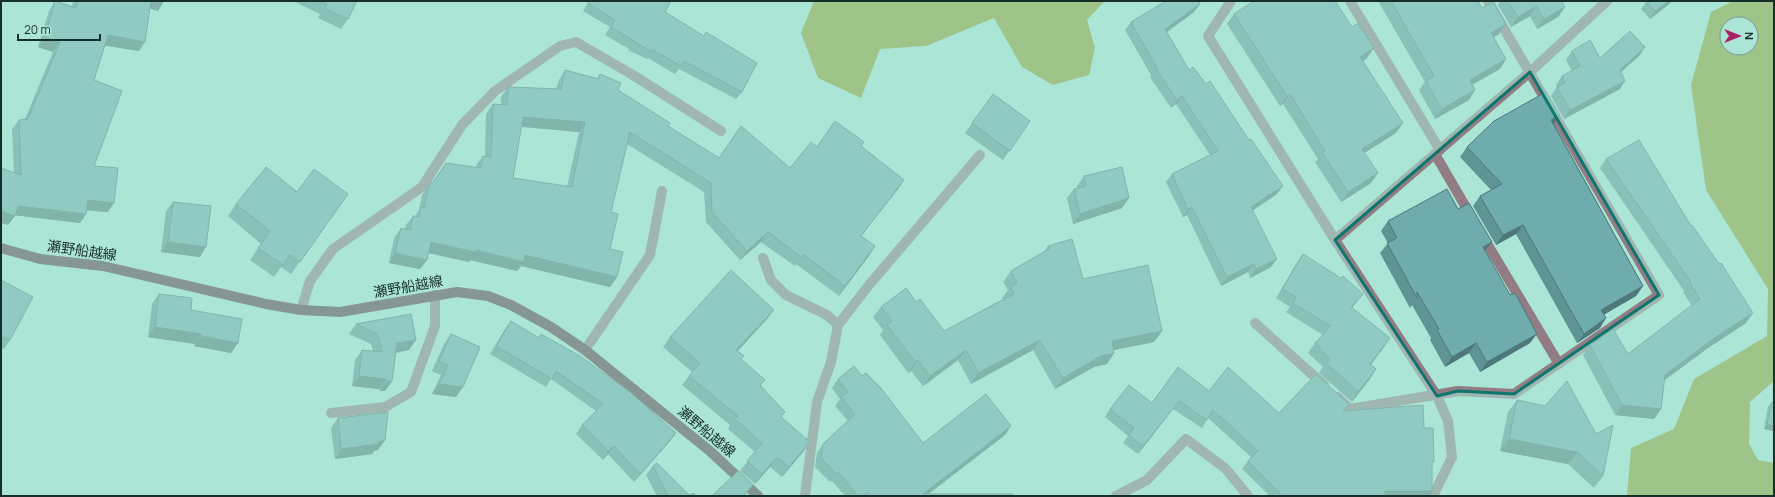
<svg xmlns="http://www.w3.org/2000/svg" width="1775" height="497" viewBox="0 0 1775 497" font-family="Manrope,'Noto Sans JP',sans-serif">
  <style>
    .forest { fill: #8e9c2e; fill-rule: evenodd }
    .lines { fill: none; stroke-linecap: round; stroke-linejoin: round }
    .minor { stroke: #937d84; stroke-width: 10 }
    .major { stroke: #593542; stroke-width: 10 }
    .wall { fill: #5f9495; fill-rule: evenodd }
    .shaded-wall { fill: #4e7879 }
    .building { fill: #6facad; stroke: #4e7879; fill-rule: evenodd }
    .marked { fill: none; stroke: #0f766e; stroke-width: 3; stroke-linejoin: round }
    .labels { text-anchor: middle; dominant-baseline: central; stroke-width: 3; stroke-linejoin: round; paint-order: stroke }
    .street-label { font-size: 14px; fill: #182f29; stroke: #abe5d5 }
  </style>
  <rect width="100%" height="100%" fill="#abe5d5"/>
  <path class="forest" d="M814 1H1105L1087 20 1095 48 1089 75 1053 85 1022 67 994 18 926 46 880 49 861 98 818 78 801 33Z
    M1733 1H1774V381L1750 402 1749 444 1758 460 1774 463V496H1627L1631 448 1674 429 1694 379 1767 336 1768 289 1706 190 1691 85 1711 12ZM1727 24H1751V48H1727Z"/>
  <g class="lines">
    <path class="minor" d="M1231 1 1208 36 1335 240 1437 396 1448 421 1452 457 1433 496
      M1350 1 1440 150
      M1435 154 1471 216
      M1482 235 1559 364
      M1335 240 1530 72 1607 1
      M763 258 771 280 786 295 827 315 838 325
      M301 310 310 281 333 249 422 187 462 125 495 91 560 46 576 42 633 75 721 131
      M1255 323 1324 385
      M585 350 650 255 662 191
      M1337 397 1350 409 1458 391 1514 394 1659 295 1488 1
      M331 413 385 407 411 392 435 326V295
      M805 496 817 402 831 362 838 325 869 285 980 155
      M1116 496 1147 480 1186 439 1226 469 1248 496"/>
    <path class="major" d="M1 248 40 259 103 266 266 304 301 310 340 312 457 292 488 296 511 305 551 327 585 350 710 451 758 496"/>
  </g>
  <path class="wall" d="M55 1 72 6 73 1H164L158 11 150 8 139 51 105 45 94 80V166L108 212 87 210 86 214 80 223 15 215 8 225 14 173 12 129 19 120 25 119 53 52 38 47 49 11Z
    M293 1H357L348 19 341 29 318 18 320 14Z
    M589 1H671L665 12 742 92 736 99 679 69 675 74 648 58 647 59 628 50 629 49 605 35 610 27 583 11Z
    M1163 1H1198L1200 4 1194 12 1167 32 1189 70 1277 194 1253 210 1271 267 1250 278 1248 272 1221 286 1187 215 1183 217 1166 182 1172 174 1210 155 1176 104 1171 108 1150 77 1151 75 1125 30 1131 22 1164 3Z
    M1378 1H1478L1482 8 1499 34 1494 37 1506 59 1500 69 1472 84 1475 90 1469 100 1435 119 1419 90 1425 82Z
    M1500 1H1561L1565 7 1558 17 1537 29 1530 16 1511 27 1498 5Z
    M1673 1 1650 19 1641 9 1646 2Z
    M1234 14 1367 58 1363 61 1396 133 1364 153 1371 183 1341 202 1315 162 1318 159 1283 104 1280 106 1227 24Z
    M1645 47 1639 56 1621 72 1620 89 1564 119 1551 96 1557 87 1556 85 1562 76 1572 71 1566 60 1572 51 1600 58Z
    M565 70 597 78 600 74 618 90 668 126 719 158 790 168 817 147 861 146 904 180 898 189 861 236 875 246 839 296 796 264 795 266 761 242 740 260 706 222 704 192 627 144 611 212 610 249 617 277 610 287 521 266 517 271 470 260 469 262 428 253 427 260 420 269 389 263 394 238 401 228 405 229 406 225 413 216H415L419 210 422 195 429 185 476 167V165L483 156H485L486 114 493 104 501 105V97L508 87 556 89 559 80ZM521 127 579 132 567 187 513 178Z
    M993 94 1030 121 1003 160 965 133Z
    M1554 124 1643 286 1636 296 1604 314 1600 328 1577 343 1516 234 1496 245 1473 206 1480 196 1491 190 1460 157 1467 147Z
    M1606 159 1746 323 1708 348 1664 380 1661 409 1654 419 1615 415 1583 355 1590 345 1628 354 1692 306 1683 292 1684 291 1600 168Z
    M1084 176 1129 198 1122 208 1073 224 1067 198 1074 189 1077 188V186Z
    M297 192 348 194 291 274 281 267 274 277 250 260 261 244 228 216 236 204Z
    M173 202 200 257 161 252 166 211Z
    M1458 209 1485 251 1530 343 1480 372 1469 353 1445 367 1430 340 1431 338 1412 305 1410 308 1380 253 1388 243 1381 231 1388 221Z
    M1048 246 1083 279 1162 331 1154 342 1114 350V353L1107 364 1094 367 1055 389 1033 350 971 384 958 360 923 386 911 371 908 373 880 335 883 330 873 317 881 307 916 302 944 331 1003 299 1002 298 1008 290 1003 282 1011 271 1044 252Z
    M1303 254 1356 303 1352 308 1384 347 1370 365 1376 369 1352 402 1319 373 1323 367 1308 353 1315 343 1323 335 1286 312 1290 307 1276 298 1296 264Z
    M1 280 10 340 4 349 1 348Z
    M159 294 191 310 238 343 231 353 194 346 195 344 148 337 152 304Z
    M774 310 767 319 738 351 742 359 761 386 781 417 810 442 803 452 782 477 770 467 755 484 740 471 755 452 728 429 730 425 682 385 692 372 663 347 670 337Z
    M411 314 409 350 396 353 392 381 385 391H380L379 389 352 386 355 360 362 350 373 351 371 344 349 334 356 324Z
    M511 321 538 338 541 334 676 433 670 441 634 482 608 454 603 460 576 434 582 425 596 411 551 379 546 387 490 354 505 329Z
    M451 334 456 397 432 394 441 375 432 371 444 344Z
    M862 376 923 443 1005 435 928 494 1013 496H845L832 481 830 482 815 467 817 453 823 444 848 421 835 406 840 399 832 388 838 379Z
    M1209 391 1279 413 1349 404 1344 411 1424 428 1432 465 1429 496H1270L1242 469 1251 457 1208 418 1202 428 1173 409 1138 454 1123 443 1128 436 1105 417 1110 409 1152 403Z
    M1517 400 1545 406 1603 476 1594 488 1568 464 1500 451 1508 412Z
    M1772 402 1774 431 1764 429 1768 407Z
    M338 418 385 440 378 450 374 451 372 454 335 459 331 428Z
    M653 466 689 495 695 496H657L646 475Z"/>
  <path class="shaded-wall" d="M149 1H164L158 11 145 7Z
    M1669 1H1673L1650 19 1655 11Z
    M1200 4 1194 12 1160 37 1165 29Z
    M1536 6 1530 16 1511 27 1518 17Z
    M1565 7 1558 17 1537 29 1544 19Z
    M1506 24 1499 34 1484 43 1491 33Z
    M108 35 145 42 139 51 101 45Z
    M45 38 60 42 53 52 38 47Z
    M1645 47 1639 56 1614 78 1620 70Z
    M1374 48 1367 58 1353 67 1360 57Z
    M1506 59 1500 69 1463 90 1470 80Z
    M1625 81 1620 89 1564 119 1570 110Z
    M1475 90 1469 100 1435 119 1442 109Z
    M1290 94 1283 104 1280 106 1287 96Z
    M1182 96 1176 104 1171 108 1177 100Z
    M1560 115 1553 125 1551 120Z
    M523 117 585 122 579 132 516 126Z
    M1403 123 1396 133 1355 159 1362 149Z
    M1378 173 1371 183 1341 202 1348 192Z
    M904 180 898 189 854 245 861 236Z
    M1283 186 1277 194 1246 215 1251 207Z
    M1129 198 1122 208 1073 224 1080 214Z
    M88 200 114 203 108 212 81 210Z
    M18 206 86 214 80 223 13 215 15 216 8 225 1 223V211Z
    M1192 207 1187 215 1183 217 1188 209Z
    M1523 225 1516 234 1496 245 1503 235Z
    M768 232 761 242 740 260 747 251Z
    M168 242 206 247 200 257 161 252Z
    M431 242 476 250 525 255 617 277 610 287 521 266 517 271 470 260 469 262 424 252Z
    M1492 242 1485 251 1483 247Z
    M875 246 869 256 839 296 845 286Z
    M395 253 427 260 420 269 389 263Z
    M1277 259 1271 267 1250 278 1256 269Z
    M1254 264 1248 272 1221 286 1227 277Z
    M1643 286 1636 296 1595 320 1601 310Z
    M1363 294 1356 303 1344 316 1351 307Z
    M774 310 767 319 729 360 736 350Z
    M1753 313 1746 323 1708 348 1658 385 1665 375 1714 338Z
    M1606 318 1600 328 1577 343 1584 334Z
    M155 327 201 334 195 344 148 337Z
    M1162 331 1154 342 1104 352 1112 341Z
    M1537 334 1530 343 1480 372 1487 362Z
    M201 336 238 343 231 353 194 346Z
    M1390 338 1384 347 1364 374 1370 364Z
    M416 340 409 350 392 353 399 343Z
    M1040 340 1033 350 971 384 978 373Z
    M1476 343 1469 353 1445 367 1452 357Z
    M966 350 958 360 923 386 930 376Z
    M1114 353 1107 364 1094 367 1055 389 1063 378 1101 356Z
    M918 360 911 371 908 373 915 362Z
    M1376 369 1370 379 1352 402 1358 392Z
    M359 376 386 379 379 389 352 386Z
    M387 381H392L385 391H380Z
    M439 384 463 387 456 397 432 394Z
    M1179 401 1173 409 1138 454 1143 446Z
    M1622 405 1661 409 1654 419 1615 415Z
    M1767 424 1774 426V431L1764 429Z
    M1011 426 1005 435 926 496 923 494Z
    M676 433 670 441 634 482 640 474Z
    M1509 439 1577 452 1568 464 1500 451Z
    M385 440 378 450 374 451 372 454 335 459 341 449 378 442Z
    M810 442 803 452 782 477 789 467Z
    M614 446 608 454 603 460 608 451Z
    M777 457 770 467 755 484 762 474Z
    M1385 491H1432L1429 496H1381Z"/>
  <path class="building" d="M55 1 76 8 78 1H151L145 42 108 35 94 80 122 91 94 166 118 168 114 203 88 200 86 214 18 206 15 216 1 211V168L21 175 19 120 28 119 60 42 45 38Z
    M320 1H357L348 19 325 9 327 4Z
    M590 1H671L665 12 704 36 706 32 757 63 742 92 684 61 681 66 653 50V52L634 42V41L611 27 615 20 588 3Z
    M1166 1H1198L1200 4 1165 29 1189 70 1193 67 1206 84 1210 81 1249 140 1251 139 1283 186 1251 207 1277 259 1256 269 1254 264 1227 277 1192 207 1188 209 1172 174 1218 151 1182 96 1177 100 1156 69 1157 68 1131 22Z
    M1254 1H1335L1352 27 1358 23 1374 48 1360 57 1403 123 1362 149 1378 173 1348 192 1322 152 1325 151 1290 94 1287 96 1234 14Z
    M1391 1H1478L1482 8 1493 2 1506 24 1491 33 1506 59 1470 80 1475 90 1442 109 1426 81 1434 76Z
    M1508 1H1561L1565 7 1544 19 1536 6 1518 17Z
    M1647 1H1669L1655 11 1646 2Z
    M1630 31 1645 47 1620 70 1625 81 1570 110 1557 87 1565 83 1562 76 1580 66 1572 51 1590 40 1600 58Z
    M565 70 598 79 600 74 621 83 618 90 670 123 668 126 719 158 741 126 790 168 811 142 817 147 835 121 864 142 861 146 904 180 861 236 875 246 845 286 803 254 801 257 768 232 747 251 712 212 711 183 630 132 611 212 618 214 610 249 623 252 617 277 525 255 524 262 476 250 475 252 431 242 427 260 395 253 401 228 410 230 413 216 419 217 421 207 424 208 429 185 434 181 446 163 481 168 483 156 491 157 493 104 507 105 508 87 561 89ZM523 117 585 122 572 187 513 178Z
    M1546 92 1560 115 1551 120 1643 286 1601 310 1606 318 1584 334 1523 225 1503 235 1480 196 1502 184 1467 147 1494 121Z
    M993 94 1030 121 1010 151 972 123Z
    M1639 140 1691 226 1692 225 1719 264 1721 263 1753 313 1714 338 1665 375 1661 409 1622 405 1590 345 1613 329 1628 354 1700 299 1690 283 1691 282 1606 159Z
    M266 167 297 192 314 169 348 194 300 262 290 255 283 265 258 248 270 231 236 204Z
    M1122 167 1129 198 1080 214 1074 189 1086 186 1084 176Z
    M1447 189 1458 209 1469 203 1492 242 1483 247 1510 295 1515 293 1537 334 1487 362 1476 343 1452 357 1437 330 1439 329 1417 292V298L1387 243 1397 238 1388 221Z
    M173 202 211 206 206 247 168 242Z
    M1072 239 1083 279 1148 265 1162 331 1112 341 1114 353 1101 356 1063 378 1040 340 978 373 966 350 930 376 918 360 915 362 887 325 892 321 881 307 906 288 916 302 920 299 944 331 1014 294 1010 287 1017 283 1011 271 1049 249 1048 246Z
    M1303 254 1341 278 1343 276 1363 294 1351 307 1390 338 1370 364 1376 369 1358 392 1326 363 1330 359 1315 343 1331 326 1293 303 1296 297 1282 289Z
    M731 270 774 310 736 350 744 356 741 359 765 380 760 385 785 412 781 417 810 442 789 467 777 457 762 474 747 461 762 443 735 419 738 416 689 376 700 363 670 337Z
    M1 280 33 297 10 340 1 336Z
    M159 294 192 298 191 310 242 319 238 343 201 336V334L155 327Z
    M411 314 416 340 399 343 397 342 392 381H387L386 379 359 376 362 350 382 352 378 334 356 324Z
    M511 321 539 338 541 334 580 356 630 392 676 433 640 474 614 446 608 451 582 425 603 404 556 371 552 379 496 346Z
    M451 334 480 347 463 387 439 384 448 365 439 361Z
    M854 366 862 376 866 373 881 388 923 443 986 394 1011 426 923 494H1013V496H871L867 492 863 496H858L838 472 836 474 821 458 823 444 855 414 841 397 848 392 838 379Z
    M1178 367 1209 391 1228 367 1279 413 1316 374 1349 404 1343 411 1423 405 1424 428H1433L1434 462H1432V491H1385V496H1280V493L1248 461 1258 451 1213 410 1207 420 1179 401 1143 446 1129 435 1134 428 1110 409 1129 385 1152 403Z
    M1567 381 1596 434 1613 425 1603 476 1577 452 1509 439 1517 400 1545 406Z
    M1772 402H1774V426L1767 424Z
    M388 412 385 440 378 442 379 444 341 449 338 418Z
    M657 463 689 495 694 493 695 496H668L653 466Z
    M738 471 753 485 745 494 747 496H712Z"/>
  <path d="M0 0H1775V497H0ZM1530 72 1659 295 1514 394 1458 391 1437 396 1335 240Z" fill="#abe5d5" fill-opacity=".55" fill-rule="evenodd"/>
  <path class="marked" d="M1530 72 1659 295 1514 394 1458 391 1437 396 1335 240Z"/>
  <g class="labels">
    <g class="street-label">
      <text transform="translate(82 250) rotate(8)">瀬野船越線</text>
      <text transform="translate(408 286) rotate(-10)">瀬野船越線</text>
      <text transform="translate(707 431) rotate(40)">瀬野船越線</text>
    </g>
  </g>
  <rect width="1775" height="497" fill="none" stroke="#182f29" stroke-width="4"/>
  <g transform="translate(1739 36) rotate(90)"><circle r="19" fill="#abe5d5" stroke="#709c90"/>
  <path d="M0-3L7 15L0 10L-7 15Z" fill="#a81f64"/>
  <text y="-6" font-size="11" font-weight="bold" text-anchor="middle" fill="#182f29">N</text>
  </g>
  <path d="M18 34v6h82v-6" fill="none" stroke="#182f29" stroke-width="2"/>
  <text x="24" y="34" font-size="12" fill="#182f29" stroke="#abe5d5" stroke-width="3" paint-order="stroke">20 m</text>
</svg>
